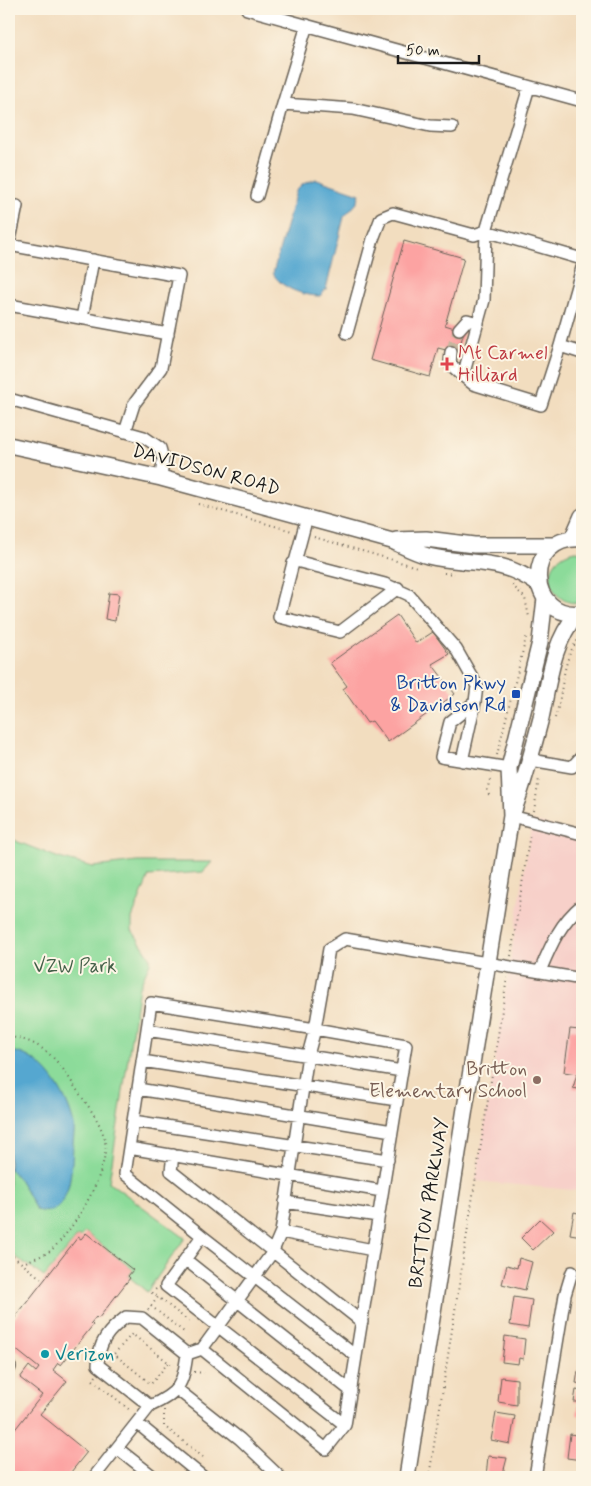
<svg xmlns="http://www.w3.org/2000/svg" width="591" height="1486" viewBox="0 0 591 1486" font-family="Mynerve,sans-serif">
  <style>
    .built { fill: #f7d0c9 }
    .green { fill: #8cdb9a; stroke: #547c5b }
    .water { fill: #55a7d0; stroke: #386276 }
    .building { fill: #fca3a2 }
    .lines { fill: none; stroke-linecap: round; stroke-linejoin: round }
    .minor-tunnel { stroke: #c7b69e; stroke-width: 11; stroke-dasharray: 11 5.5; stroke-linecap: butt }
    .minor-casing { stroke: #676055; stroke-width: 14 }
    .major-casing { stroke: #676055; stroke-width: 18 }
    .path { stroke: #676055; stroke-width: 2; stroke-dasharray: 1 4; stroke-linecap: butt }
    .minor { stroke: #fff; stroke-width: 11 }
    .major { stroke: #fff; stroke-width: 15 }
    .health-dot { fill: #e0444e; stroke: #fcf5e5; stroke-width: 2 }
    .transit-dot { fill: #1a4fb4; stroke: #fcf5e5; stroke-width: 2 }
    .education-dot { fill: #8d6e63; stroke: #fcf5e5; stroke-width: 2 }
    .culture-dot { fill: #0f9aa8; stroke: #fcf5e5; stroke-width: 2 }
    .labels { text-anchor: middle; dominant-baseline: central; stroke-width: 4; stroke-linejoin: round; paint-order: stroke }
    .health-label { font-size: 19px; fill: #be3a42; stroke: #fcf5e5; text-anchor: start }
    .street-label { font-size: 19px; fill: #1c1c1c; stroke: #fcf5e5 }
    .transit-label { font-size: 19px; fill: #164399; stroke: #fcf5e5; text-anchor: end }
    .park-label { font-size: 19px; fill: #435f48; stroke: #fcf5e5 }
    .education-label { font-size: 19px; fill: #785e54; stroke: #fcf5e5; text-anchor: end }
    .culture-label { font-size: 19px; fill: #0d838f; stroke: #fcf5e5; text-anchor: start }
  </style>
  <rect width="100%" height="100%" fill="#fcf5e5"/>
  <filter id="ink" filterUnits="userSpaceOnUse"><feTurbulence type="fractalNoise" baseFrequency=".02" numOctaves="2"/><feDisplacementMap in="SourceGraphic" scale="10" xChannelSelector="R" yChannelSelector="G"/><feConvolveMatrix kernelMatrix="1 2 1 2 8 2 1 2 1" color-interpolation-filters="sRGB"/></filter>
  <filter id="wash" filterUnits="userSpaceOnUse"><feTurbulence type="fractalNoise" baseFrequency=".0096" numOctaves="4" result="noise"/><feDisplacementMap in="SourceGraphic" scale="20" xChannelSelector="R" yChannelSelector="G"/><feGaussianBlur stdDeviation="1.12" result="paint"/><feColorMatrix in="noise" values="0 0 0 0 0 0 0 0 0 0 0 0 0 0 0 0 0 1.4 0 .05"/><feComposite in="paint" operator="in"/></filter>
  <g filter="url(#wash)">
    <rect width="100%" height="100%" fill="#f2ddbf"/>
    <path class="built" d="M532 821 582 834V1191L476 1181Z"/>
    <path class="green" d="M576 551 582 552V603C545 607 538 557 576 551Z
      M9 836 18 842 59 858 93 867 137 862H212L203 872 149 876 132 918V930L150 957V963L139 987 109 1182 185 1238 147 1292 128 1276 133 1270 85 1232 80 1237 78 1236 44 1277 9 1252Z"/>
    <path class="water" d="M316 179 360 194 357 203 344 217 326 289 320 296C304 296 280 288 273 273L296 191 303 184Z
      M9 1051C43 1053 68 1096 74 1125 75 1132 73 1138 73 1145 72 1166 71 1222 36 1210L21 1182 9 1168Z"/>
    <g id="blocks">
      <path class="building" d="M404 241 464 258 445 325 464 331 458 353 438 348 430 377 370 360Z
        M109 593 119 594 115 621 105 619Z
        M397 615 416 643 433 632 449 654 432 664 455 694 388 742 372 721 367 723 343 689 347 686 330 663Z
        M579 1016H582V1087H578V1089L573 1088 577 1074 564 1072 570 1029 579 1030Z
        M574 1212 582 1214V1236L570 1234Z
        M540 1219 553 1231 533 1250 521 1238Z
        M86 1233 133 1270 128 1276 130 1278 98 1319 96 1317 91 1323 93 1325 61 1365 58 1363 53 1370 67 1381 40 1414 87 1452 67 1477H9V1437L42 1395 20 1378 29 1366 36 1372 39 1368 9 1344V1325L78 1237 81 1239Z
        M519 1258 532 1262 525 1290 502 1284 507 1265 517 1268Z
        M514 1297 532 1300 528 1328 510 1325Z
        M505 1336 525 1339 523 1359 519 1358 518 1364 502 1362Z
        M578 1371 582 1372V1384L576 1383Z
        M501 1377 517 1379V1405L498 1402Z
        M576 1390 582 1391V1416L577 1415 579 1402H574Z
        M496 1413 515 1416 510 1444 491 1440Z
        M570 1434 582 1436V1460L567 1458Z
        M488 1456 507 1458 502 1477H486Z"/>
    </g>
  </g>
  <g filter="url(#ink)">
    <use href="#blocks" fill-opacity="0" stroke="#676055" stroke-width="1"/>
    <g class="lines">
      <path class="minor-tunnel" d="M451 352 459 329"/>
      <g class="minor-casing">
        <path id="minor" d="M247 9 582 101
          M307 25 283 104 353 109 430 126 452 127
          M529 87 486 231 484 300 463 376 473 384 541 405 560 346
          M257 196 283 104
          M9 245 17 206
          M9 247V245L179 276 161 368 134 404 125 432
          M582 268 560 346 582 353
          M9 305 168 334
          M82 318 93 260
          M459 329 467 320 478 323
          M347 333 373 239 381 218 393 213 474 235 486 231 582 259
          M451 352 450 364 463 376
          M9 399 144 437 160 448 163 459 161 478
          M295 562 307 517
          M398 588 340 632 279 617 293 563 296 561 385 584 409 595 456 649 477 686 475 702 450 722 441 757 509 768
          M531 760 572 767 582 756
          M462 761 475 702
          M511 816 582 834
          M540 971C551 945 560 923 582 905
          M147 1030 402 1071
          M142 1061 397 1100
          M138 1089 392 1131
          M133 1121 388 1160
          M129 1148 382 1191
          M173 1155 171 1171 362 1322
          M285 1202 378 1216
          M281 1232 373 1250
          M202 1236 356 1356
          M186 1260 351 1391
          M126 1317 142 1318 187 1354C183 1385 179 1393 150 1406L98 1365C98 1342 109 1330 126 1317Z
          M187 1354 202 1349 326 1449 345 1425 406 1045 315 1029 308 1055 281 1232 272 1253 202 1349
          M9 1369 10 1367
          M178 1390 240 1439 280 1477
          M137 1423 203 1477
          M345 1425 166 1286 202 1236 125 1174 151 1003 315 1029 329 949 345 939 582 979
          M117 1448 154 1477
          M94 1477 150 1406
          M535 1477 565 1295 572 1272"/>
      </g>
      <g class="major-casing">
        <path id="major" d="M9 445 161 478 392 541C403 546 416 553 428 556 472 566 499 556 539 585
          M572 539 582 516
          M582 539C521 535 527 621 582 613
          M396 540 426 539 474 545H554
          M514 810C525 779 533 749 541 718 549 682 552 643 577 614
          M407 1477 511 816 509 768 540 642 545 598"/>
      </g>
      <path class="path" d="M198 504 292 531
        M314 537 417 567
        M444 573 454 574
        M512 585 525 598 529 617
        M555 718C564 693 561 654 582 636
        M497 755 527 634
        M489 795 487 790 491 776
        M534 811 539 778
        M511 956 530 833
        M9 1037C40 1040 57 1058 73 1084 83 1100 99 1118 104 1137 113 1167 73 1232 50 1251 42 1257 31 1258 23 1264
        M9 1253 44 1281
        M156 1289 152 1293 158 1297
        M151 1306 184 1332
        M148 1310 158 1297 192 1324
        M168 1363 151 1384 114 1354 132 1334 173 1366
        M194 1372 204 1373
        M96 1376 93 1380 131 1411
        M164 1410V1426L203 1457
        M429 1477 507 978"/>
      <use href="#minor" class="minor"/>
      <use href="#major" class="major"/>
    </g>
  </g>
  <path class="health-dot" d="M444.5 356.5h5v5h5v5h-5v5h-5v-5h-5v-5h5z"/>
  <rect class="transit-dot" x="511" y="689" width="10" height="10" rx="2.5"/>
  <circle class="education-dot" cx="537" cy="1080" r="5"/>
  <circle class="culture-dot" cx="45" cy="1354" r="5"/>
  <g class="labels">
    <g class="health-label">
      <text x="458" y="353">Mt Carmel<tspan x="458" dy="22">Hilliard</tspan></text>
    </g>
    <g class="street-label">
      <text transform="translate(206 470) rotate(15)">DAVIDSON ROAD</text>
      <text transform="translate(429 1203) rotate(-81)">BRITTON PARKWAY</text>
    </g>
    <g class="transit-label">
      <text x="506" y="683">Britton Pkwy<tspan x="506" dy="22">&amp; Davidson Rd</tspan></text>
    </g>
    <g class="park-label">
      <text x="75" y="966">VZW Park</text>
    </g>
    <g class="education-label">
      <text x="527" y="1069">Britton<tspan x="527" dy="22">Elementary School</tspan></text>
    </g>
    <g class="culture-label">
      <text x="55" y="1354">Verizon</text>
    </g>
  </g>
  <rect width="591" height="1486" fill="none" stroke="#fcf5e5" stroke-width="30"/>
  <path d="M398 55v8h81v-8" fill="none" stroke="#1c1c1c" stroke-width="2.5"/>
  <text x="406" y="55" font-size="15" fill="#1c1c1c" stroke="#fcf5e5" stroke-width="4" paint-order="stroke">50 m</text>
</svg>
